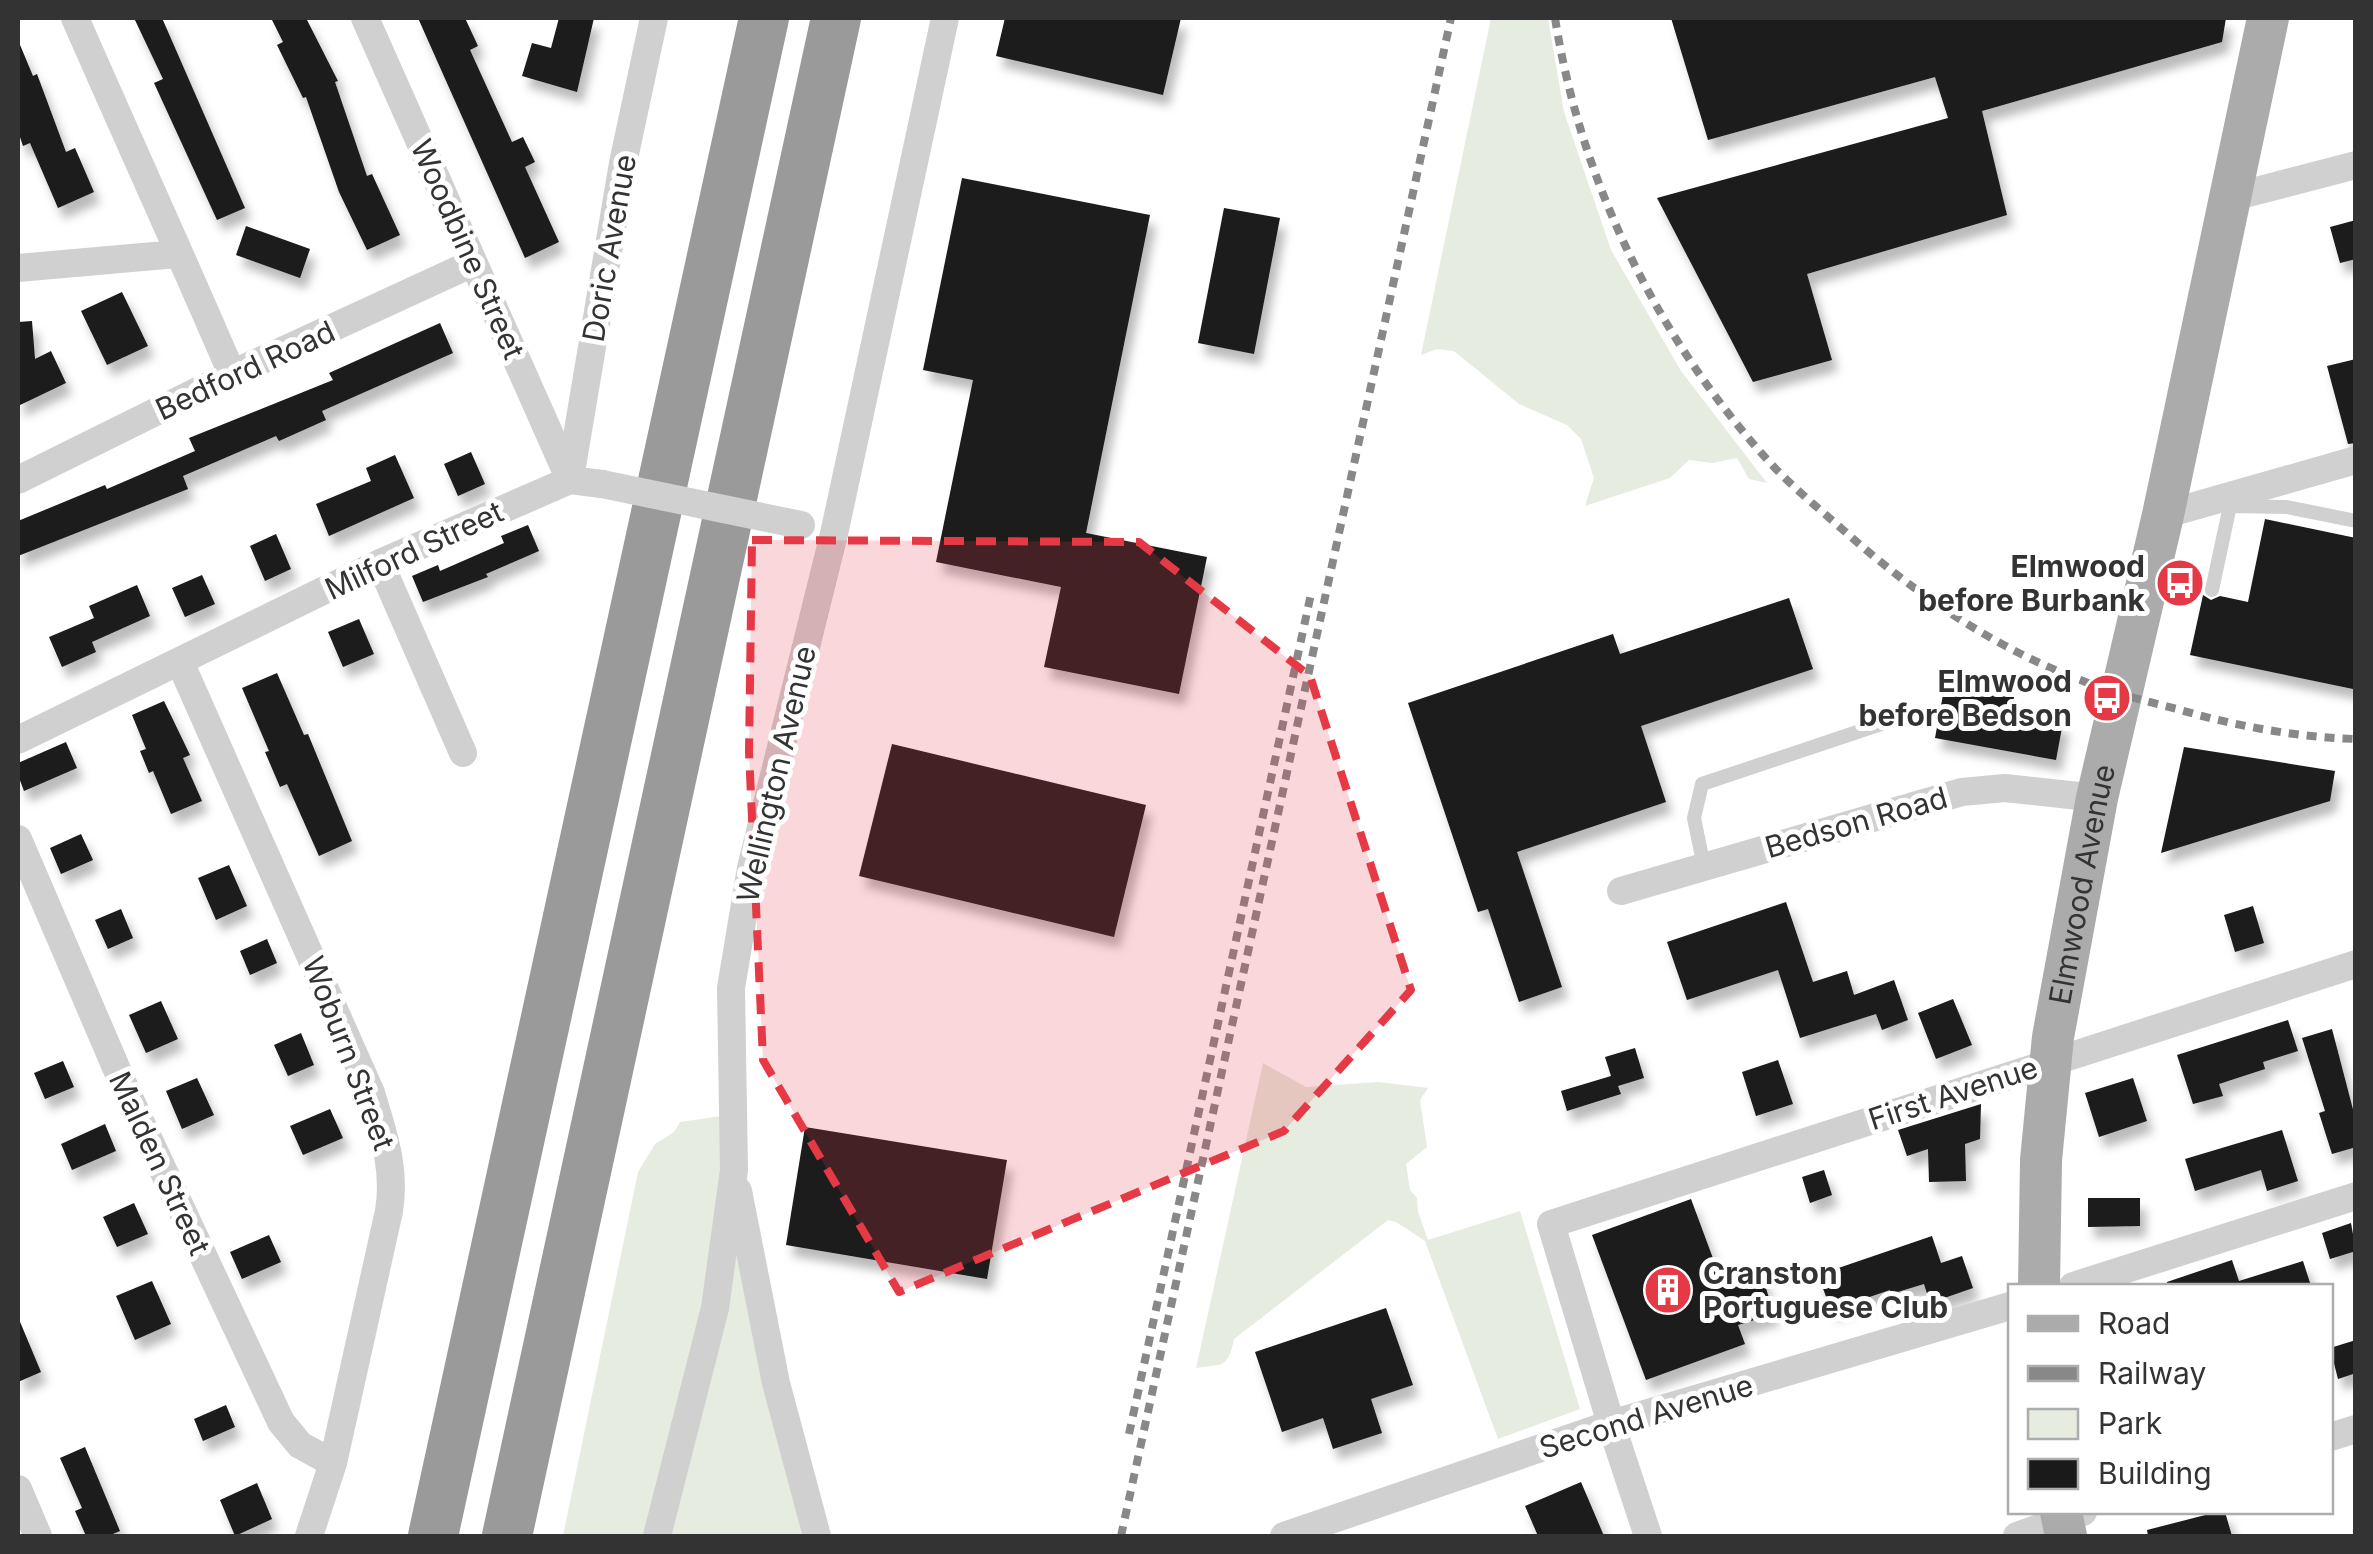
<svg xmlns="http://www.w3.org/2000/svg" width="2373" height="1554" viewBox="0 0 2373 1554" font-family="Inter,sans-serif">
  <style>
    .green { fill: #e6ecdf }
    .building { fill: #1a1a1a; filter: url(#shadow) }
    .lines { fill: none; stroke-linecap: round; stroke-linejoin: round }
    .lane { stroke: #d0d0d0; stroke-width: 14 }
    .street { stroke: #d0d0d0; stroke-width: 28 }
    .primary { stroke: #ababab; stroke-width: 42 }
    .highway { stroke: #9a9a9a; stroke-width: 50 }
    .rail { stroke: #888; stroke-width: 8; stroke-dasharray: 10 8; stroke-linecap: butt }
    .street-bridge { stroke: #d0d0d0; stroke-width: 28 }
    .marked { fill: #e63946; fill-opacity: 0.2; stroke: #e63946; stroke-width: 8; stroke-dasharray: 20 12; stroke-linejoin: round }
    .labels { text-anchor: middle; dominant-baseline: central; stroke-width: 10; stroke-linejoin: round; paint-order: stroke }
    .street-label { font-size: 30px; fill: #333; stroke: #fff }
    .poi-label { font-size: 30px; font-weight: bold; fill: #333; stroke: #fff; text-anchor: end }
  </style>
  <defs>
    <filter id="shadow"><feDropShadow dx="6" dy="11" stdDeviation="5" flood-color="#0004"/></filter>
  </defs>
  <rect width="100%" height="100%" fill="#fff"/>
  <path class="green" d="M1491 18H1548L1564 112 1611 250 1681 371 1767 483 1749 479 1737 458 1712 463 1689 460 1670 478 1585 506 1594 478 1581 439 1567 425 1519 404 1454 351 1437 349 1421 355Z
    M1263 1063 1306 1087 1378 1082 1428 1088 1420 1100 1427 1147 1406 1164 1410 1190 1417 1198 1418 1212 1428 1240 1520 1211 1580 1409 1498 1439 1425 1241 1396 1222 1388 1220 1234 1339C1228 1368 1224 1364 1196 1368Z
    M729 1115 811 1536H563L638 1172 655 1144 674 1132 680 1122Z"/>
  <path class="building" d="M134 18H162L245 208 217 220 154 83 163 79Z
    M271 18H306L338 81 335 82 367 176 372 174 400 235 367 250 339 192 306 97 303 98 277 45 283 42Z
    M418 18H465L478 46 470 50 512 142 523 137 535 162 525 167 559 242 525 258Z
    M559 18H594L577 92 522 76 532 43 551 48Z
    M1005 18H1181L1163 95 996 56Z
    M1671 18H2226L2222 42 1982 111 2007 215 1807 274 1832 360 1753 382 1657 198 1948 118 1935 77 1708 140Z
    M18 40 33 76 37 74 66 152 75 148 94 192 58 208 30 143 23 146 18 131Z
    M962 178 1150 215 1086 533 1207 557 1179 694 1044 667 1061 587 936 562 973 380 923 370Z
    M1224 208 1280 218 1254 354 1198 343Z
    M2356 220V259L2340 263 2330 227Z
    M246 226 310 249 300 278 236 255Z
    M122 292 148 346 107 365 81 311Z
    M32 321 35 359 51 351 66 383 18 406V322Z
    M440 323 453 353 322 411 326 420 279 441 276 436 183 476 188 489 18 556V521L105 485 107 489 195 451 189 438 333 380 329 373Z
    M2356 359V443L2348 444 2327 366Z
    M471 452 485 484 458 496 444 464Z
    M395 455 414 498 329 536 316 504 371 481 366 468Z
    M2265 519 2356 538 2353 689 2190 655 2203 595 2211 600 2220 596 2248 602Z
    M528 525 539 551 486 574 488 577 423 602 412 576 438 565 440 571 504 543 501 536Z
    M276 534 291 569 265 581 250 546Z
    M202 575 215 604 185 617 172 588Z
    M137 585 150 616 92 642 96 652 62 667 49 637 94 618 89 606Z
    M1789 598 1813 669 1641 726 1666 802 1517 852 1562 987 1519 1002 1488 909 1478 912 1408 703 1613 634 1620 654Z
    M359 619 374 654 343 667 328 632Z
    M277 673 304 735 308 734 352 841 319 856 287 784 280 787 265 752 269 751 242 688Z
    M1945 684 2014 697 2011 713 2063 722 2056 760 1935 738Z
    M164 701 190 755 183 758 202 801 171 814 153 771 149 773 140 751 146 749 132 715Z
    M66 742 77 768 24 791 18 775V763Z
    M892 744 1146 805 1114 937 859 876Z
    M2184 747 2335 771 2330 801 2161 853Z
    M81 834 93 860 61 874 50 848Z
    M229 865 247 906 216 920 198 878Z
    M1786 902 1813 982 1847 971 1854 995 1894 980 1908 1020 1882 1030 1876 1014 1800 1038 1778 970 1687 1000 1667 942Z
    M2253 906 2264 943 2235 952 2224 915Z
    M121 909 133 938 108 949 95 920Z
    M267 939 277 963 250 975 240 951Z
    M1953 999 1972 1045 1936 1059 1918 1013Z
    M161 1001 178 1039 146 1053 129 1015Z
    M2288 1020 2298 1051 2263 1062 2265 1069 2219 1084 2223 1096 2193 1104 2177 1055Z
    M2332 1029 2356 1121V1147L2332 1154 2319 1113 2325 1111 2302 1038Z
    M301 1033 314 1065 288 1076 274 1045Z
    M1635 1048 1644 1078 1618 1086 1621 1094 1567 1111 1561 1091 1611 1076 1605 1057Z
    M1778 1060 1793 1104 1756 1116 1742 1072Z
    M63 1061 74 1087 45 1099 34 1073Z
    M197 1078 214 1115 182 1129 166 1091Z
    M2133 1078 2147 1121 2099 1137 2085 1093Z
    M1981 1104 1980 1139 1965 1144 1966 1181 1929 1182 1928 1149 1907 1156 1898 1130Z
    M330 1109 343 1138 303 1155 290 1126Z
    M105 1124 116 1151 72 1170 61 1144Z
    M805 1127 1007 1160 987 1279 786 1245Z
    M2282 1130 2298 1181 2267 1191 2261 1170 2195 1191 2185 1159Z
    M1824 1170 1832 1195 1810 1203 1802 1177Z
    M2088 1198H2140V1226L2088 1227Z
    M1691 1199 1721 1280 1760 1269 1774 1314 1738 1325 1745 1344 1646 1380 1592 1235Z
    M134 1203 148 1234 117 1247 103 1217Z
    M2351 1223 2356 1251 2330 1259 2322 1233Z
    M269 1235 281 1262 242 1279 230 1252Z
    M1932 1236 1941 1263 1962 1256 1973 1288 1930 1303 1924 1284 1891 1294 1890 1290 1831 1310 1818 1275Z
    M2232 1260 2239 1281 2303 1261 2311 1286H2168L2167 1282Z
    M152 1281 171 1324 135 1340 116 1296Z
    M1386 1308 1413 1385 1371 1399 1382 1433 1333 1449 1323 1418 1282 1432 1255 1352Z
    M18 1317 41 1372 18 1382Z
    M2356 1340V1373L2338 1379 2330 1348Z
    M226 1405 235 1427 203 1441 194 1419Z
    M85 1447 120 1531 108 1536H86L75 1511 82 1508 60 1458Z
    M1581 1482 1604 1536H1538L1525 1506Z
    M257 1483 272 1519 235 1536 220 1500Z
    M2217 1512H2225L2232 1536H2148L2147 1530Z"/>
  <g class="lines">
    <path class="lane" d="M2230 506 2287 507 2356 521
      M2212 590 2231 501
      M1704 867 1694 818 1702 784 1896 719"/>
    <path class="street" d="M75 18C127 137 181 255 232 374
      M365 18 570 480
      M2229 198 2356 165
      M18 268 177 254
      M570 478 623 163 654 18
      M18 480 232 374 473 263
      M2163 515 2356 460
      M380 563 463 753
      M180 662 371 1093C383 1133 396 1168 389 1211L333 1463 309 1536
      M18 740 380 563 570 480 602 484
      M18 839 127 1093 281 1422 300 1445 333 1463
      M1621 891 1962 792 2005 788 2097 798
      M738 1191 776 1383 817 1536
      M2073 1286 2356 1196
      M2330 1437 2356 1429
      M18 1489 38 1536
      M657 1536 715 1308 734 1170 731 988 751 868 834 534 945 18
      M1284 1536 1611 1424 2010 1306
      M1648 1536 1611 1424 1551 1224 2356 964
      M2017 1536 2083 1512"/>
    <g class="primary">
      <path id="s1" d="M2039 1286 2041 1160 2053 1037 2097 798 2163 515 2268 18"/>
      <path d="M2061 1512 2066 1536"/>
    </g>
    <path class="highway" d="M433 1536 764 18
      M507 1536 836 18"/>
    <path class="rail" d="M1555 18C1581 184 1660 344 1774 467 1800 494 1830 518 1858 543 1924 600 2001 651 2083 681 2113 693 2145 701 2177 709 2235 726 2295 737 2356 739
      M1129 1434 1311 594
      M1121 1536 1451 18"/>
    <path class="street-bridge" d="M602 484 801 525"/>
  </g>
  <path class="marked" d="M752 540 1139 542 1310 676 1411 990 1284 1131 899 1292 763 1060 749 752Z"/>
  <defs>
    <g id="bus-disc" transform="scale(2.5)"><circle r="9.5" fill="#e63946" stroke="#fff"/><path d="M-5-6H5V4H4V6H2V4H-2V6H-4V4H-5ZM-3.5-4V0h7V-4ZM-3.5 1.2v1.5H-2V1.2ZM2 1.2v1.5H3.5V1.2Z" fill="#fff"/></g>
    <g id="building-disc" transform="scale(2.5)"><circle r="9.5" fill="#e63946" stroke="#fff"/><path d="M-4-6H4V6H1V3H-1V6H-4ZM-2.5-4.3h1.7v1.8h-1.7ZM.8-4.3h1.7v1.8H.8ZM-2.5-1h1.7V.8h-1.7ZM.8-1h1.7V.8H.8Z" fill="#fff"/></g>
  </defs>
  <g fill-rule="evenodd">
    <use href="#bus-disc" x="2180" y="583"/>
    <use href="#bus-disc" x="2107" y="698"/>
    <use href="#building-disc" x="1668" y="1290"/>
  </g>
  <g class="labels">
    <g class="street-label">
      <text transform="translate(609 248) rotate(-80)">Doric Avenue</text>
      <text transform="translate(468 249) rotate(66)">Woodbine Street</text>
      <text transform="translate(245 370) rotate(-25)">Bedford Road</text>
      <text transform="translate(414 550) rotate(-25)">Milford Street</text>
      <text transform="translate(776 774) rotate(-77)">Wellington Avenue</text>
      <text transform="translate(1856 822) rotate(-16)">Bedson Road</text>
      <text stroke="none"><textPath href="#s1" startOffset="405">Elmwood Avenue</textPath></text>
      <text transform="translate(349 1053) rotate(69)">Woburn Street</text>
      <text transform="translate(1953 1093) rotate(-18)">First Avenue</text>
      <text transform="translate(160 1163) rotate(65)">Malden Street</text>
      <text transform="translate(1646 1416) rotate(-17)">Second Avenue</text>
    </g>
    <g class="poi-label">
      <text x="2145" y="566">Elmwood<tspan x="2145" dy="34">before Burbank</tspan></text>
      <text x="2072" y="681">Elmwood<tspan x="2072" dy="34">before Bedson</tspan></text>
      <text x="1703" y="1273" text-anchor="start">Cranston<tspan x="1703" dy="34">Portuguese Club</tspan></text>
    </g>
  </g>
  <rect width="2373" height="1554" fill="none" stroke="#333333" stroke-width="40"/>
  <rect x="2008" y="1284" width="325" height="230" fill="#ffffff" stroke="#adadad" stroke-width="2.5"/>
  <rect x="2028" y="1316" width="50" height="15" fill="#ababab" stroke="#adadad" stroke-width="2.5"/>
  <text x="2098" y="1334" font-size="30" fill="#333333">Road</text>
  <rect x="2028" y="1366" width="50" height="15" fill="#888888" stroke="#adadad" stroke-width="2.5"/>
  <text x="2098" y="1384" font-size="30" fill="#333333">Railway</text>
  <rect x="2028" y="1409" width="50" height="30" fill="#e6ecdf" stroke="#adadad" stroke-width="2.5"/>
  <text x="2098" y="1434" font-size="30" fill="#333333">Park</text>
  <rect x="2028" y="1459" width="50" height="30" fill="#1a1a1a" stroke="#adadad" stroke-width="2.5"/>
  <text x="2098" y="1484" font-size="30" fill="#333333">Building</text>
</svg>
